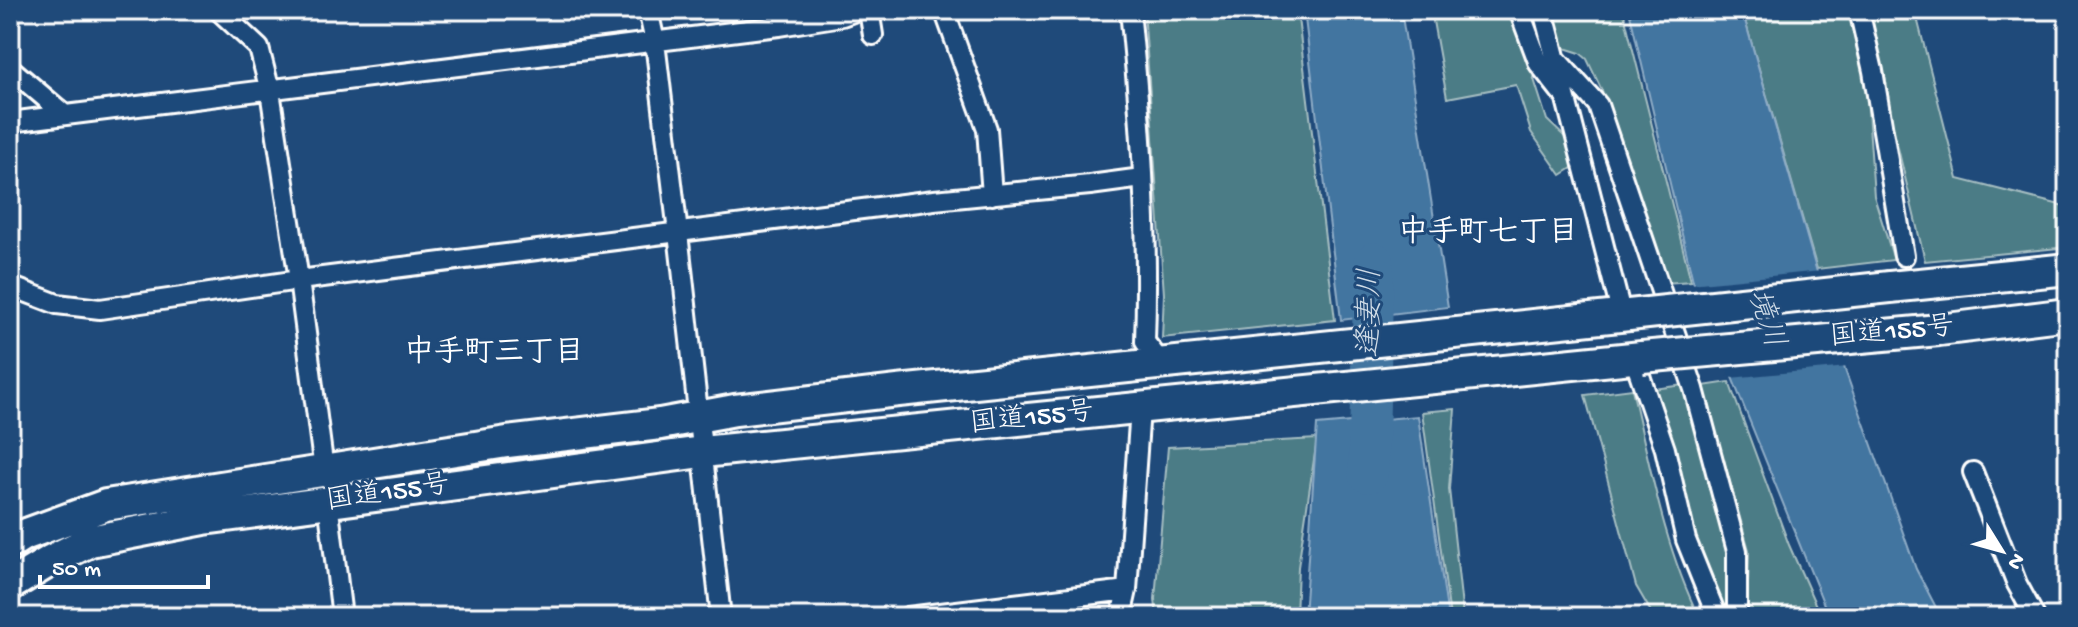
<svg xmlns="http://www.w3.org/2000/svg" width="2078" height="627" viewBox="0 0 2078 627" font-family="'Gochi Hand','Klee One',sans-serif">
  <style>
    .green { fill: #4c7c86; stroke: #a6bec2; stroke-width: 2 }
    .water { fill: #4374a0; stroke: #8eacc6; stroke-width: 2 }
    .pier { fill: #1f4a7a }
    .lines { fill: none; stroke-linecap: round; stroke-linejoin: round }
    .river { stroke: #4374a0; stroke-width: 40 }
    .minor-casing { stroke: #fff; stroke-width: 24 }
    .trunk-casing { stroke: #fff; stroke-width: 36 }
    .minor { stroke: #1f4a7a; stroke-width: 18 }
    .trunk { stroke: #1f4a7a; stroke-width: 30 }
    .trunk-bridge-casing { stroke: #fff; stroke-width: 36; stroke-linecap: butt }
    .trunk-bridge { stroke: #1f4a7a; stroke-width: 30 }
    .labels { text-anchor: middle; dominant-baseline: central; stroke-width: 6; stroke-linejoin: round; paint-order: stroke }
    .street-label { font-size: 28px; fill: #fff; stroke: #1f4a7a }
    .neighbourhood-label { font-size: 30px; font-weight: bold; fill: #fff; stroke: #1f4a7a }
    .water-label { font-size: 30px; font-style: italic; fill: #d0dce7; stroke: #1f4a7a }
  </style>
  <rect width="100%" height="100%" fill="#1f4a7a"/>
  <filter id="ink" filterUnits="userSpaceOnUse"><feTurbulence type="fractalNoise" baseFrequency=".0125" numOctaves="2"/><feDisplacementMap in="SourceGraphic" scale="16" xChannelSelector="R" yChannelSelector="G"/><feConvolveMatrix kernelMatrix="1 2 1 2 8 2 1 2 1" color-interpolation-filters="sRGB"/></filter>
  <g filter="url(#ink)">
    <path class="green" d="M1144 10H1297L1335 320 1162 338 1164 294Z
      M1431 10H1512L1547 120 1565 137 1575 166 1561 175 1531 132 1516 85 1447 98Z
      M1549 10H1623L1691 281 1665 283 1608 103 1587 59 1580 53 1558 46Z
      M1742 10H1852L1865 67 1874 196 1894 260 1817 269Z
      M1865 10H1915L1958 179 2068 207V247L1925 261Z
      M1729 382 1789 545 1821 617H1747L1749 550 1703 386Z
      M1684 385 1728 553 1727 616 1719 617 1688 534 1653 389Z
      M1632 389C1650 465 1664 547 1699 617H1654L1636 586 1585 395Z
      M1455 409 1449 489 1463 617H1450L1422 412Z
      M1317 439 1298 567 1296 617H1157L1155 599 1168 447Z"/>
    <path class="water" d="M1304 10H1401L1448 307 1341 320Z
      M1629 10H1742L1845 370 1916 569 1941 617H1829L1693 281Z
      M1418 416 1448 617H1304L1317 425Z"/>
    <path class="pier" d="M1821 271 1848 367 1730 378 1690 284Z"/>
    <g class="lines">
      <path class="river" d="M1368 473 1374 262"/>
      <g class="minor-casing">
        <path id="minor" d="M218 10 259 48 270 91 299 280 934 200 1090 185 1142 178
          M648 10 655 42 678 233 721 617
          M869 10 873 35
          M944 10 987 129 992 195
          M1130 10C1141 120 1149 232 1145 342L1163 365
          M1519 10 1539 64 1561 92
          M1543 10 1622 316
          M1859 10 1873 71 1904 256
          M1556 59 1598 105 1694 389 1737 551V617
          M10 68 64 114
          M10 122 779 26 842 16 858 10
          M10 286 57 304 100 309 299 280 324 470
          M1634 358 1665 449 1686 540 1717 617
          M1973 472 2017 584 2035 617
          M328 502 342 617
          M908 617 1127 590
          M1121 617 1127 590 1140 409"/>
      </g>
      <g class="trunk-casing">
        <path id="trunk" d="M1890 287 2068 269
          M1939 330 2068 314
          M10 543 21 536 106 505 507 442 660 424 735 410 898 391 1629 315
          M10 585 50 561 90 541 204 519 702 452 1642 357"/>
      </g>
      <use href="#minor" class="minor"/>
      <use href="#trunk" class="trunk"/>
      <g class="trunk-bridge-casing">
        <path id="trunk-bridge" d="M1629 315 1890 287
          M1642 357 1939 330"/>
      </g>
      <use href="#trunk-bridge" class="trunk-bridge"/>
    </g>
  </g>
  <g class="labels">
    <g class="street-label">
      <text transform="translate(1892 333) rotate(-5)">国道155号</text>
      <text transform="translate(1032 419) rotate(-6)">国道155号</text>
      <text transform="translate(388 494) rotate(-8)">国道155号</text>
    </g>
    <g class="neighbourhood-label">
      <text x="1488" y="234">中手町七丁目</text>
      <text x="494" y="354">中手町三丁目</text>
    </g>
    <g class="water-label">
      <text transform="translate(1372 313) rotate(-89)">逢妻川</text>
      <text transform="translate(1764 319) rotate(72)">境川</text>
    </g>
  </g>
  <rect width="2078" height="627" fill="none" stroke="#1f4a7a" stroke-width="40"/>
  <rect x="20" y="20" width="2038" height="587" fill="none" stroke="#fff" stroke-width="3" filter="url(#ink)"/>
  <g transform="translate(2002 551) rotate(127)" stroke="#1f4a7a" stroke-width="6" paint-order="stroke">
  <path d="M0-6L14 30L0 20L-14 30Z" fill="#ffffff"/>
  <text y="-12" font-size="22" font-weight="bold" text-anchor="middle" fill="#ffffff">N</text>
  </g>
  <path d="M40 575v12h168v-12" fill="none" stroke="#ffffff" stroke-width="4"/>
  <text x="52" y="575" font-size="24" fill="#ffffff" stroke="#1f4a7a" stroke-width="6" paint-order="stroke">50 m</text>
</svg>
